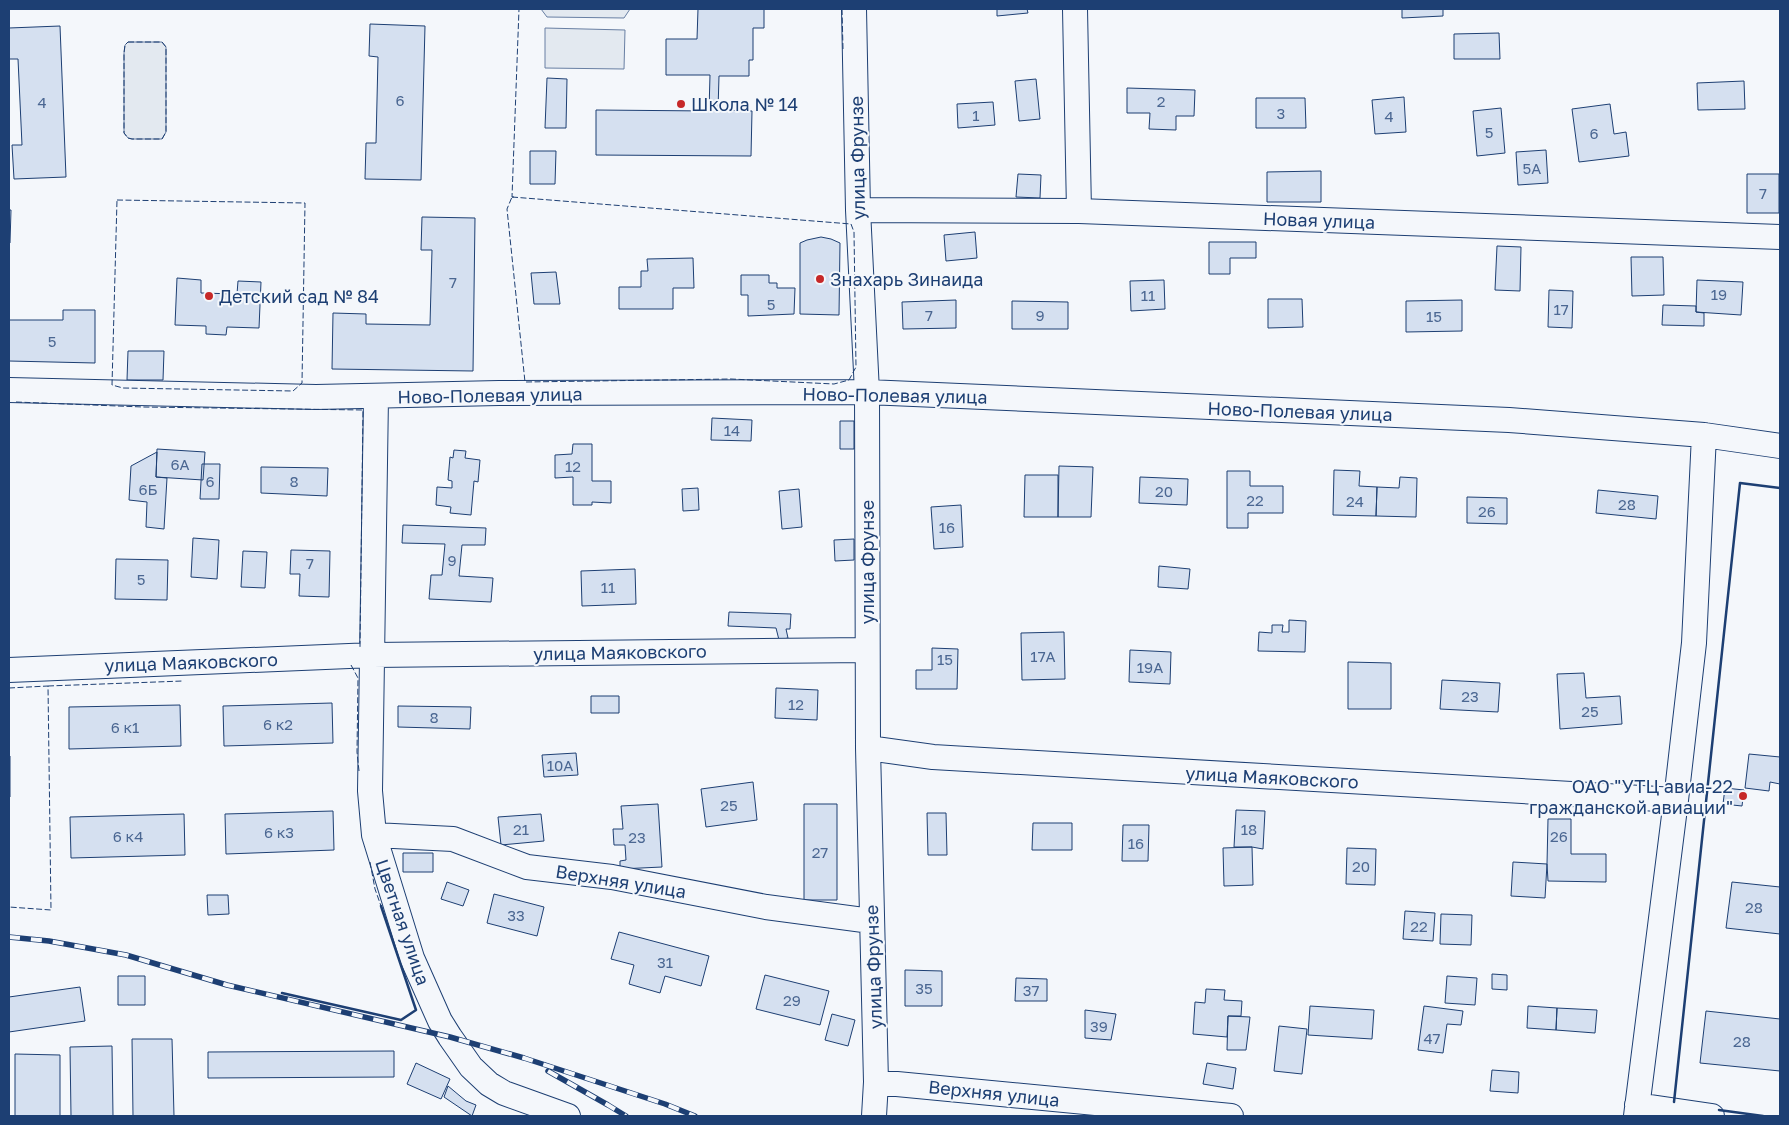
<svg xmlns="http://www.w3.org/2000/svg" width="1789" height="1125" viewBox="0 0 1789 1125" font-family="'Golos Text',sans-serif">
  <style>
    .green { fill: #e3e9f0; stroke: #687fa3 }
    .building { fill: #d5e0f0; stroke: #1d3f73 }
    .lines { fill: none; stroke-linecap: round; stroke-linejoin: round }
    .minor-casing { stroke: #1d3f73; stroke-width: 26 }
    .minor { stroke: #f4f7fb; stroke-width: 24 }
    .rail-casing { stroke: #1d3f73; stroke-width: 5.5 }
    .rail { stroke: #f4f7fb; stroke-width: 4; stroke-dasharray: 11; stroke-linecap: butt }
    .fence { stroke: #1d3f73; stroke-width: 1; stroke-dasharray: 6 2.5; stroke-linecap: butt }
    .wall { stroke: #1d3f73; stroke-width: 2.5 }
    .poi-dot { fill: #c62828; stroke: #f4f7fb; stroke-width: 2 }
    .labels { text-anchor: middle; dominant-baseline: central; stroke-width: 4; stroke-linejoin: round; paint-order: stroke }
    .number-label { font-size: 15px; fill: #4b6792 }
    .poi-label { font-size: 18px; fill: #1d3f73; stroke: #f4f7fb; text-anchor: start }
    .street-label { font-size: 18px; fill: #1d3f73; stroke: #f4f7fb }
  </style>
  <rect width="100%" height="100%" fill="#f4f7fb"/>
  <path class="green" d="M541 9H630L624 18 547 17Z
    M545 28 625 30 624 69 545 68Z
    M128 42H162L166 47V132L162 139H132L128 138 124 133V53L125 45Z"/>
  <path class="building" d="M698 9H764V28H753V60H749V76H719L718 110 752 111 751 156 596 155V110L709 111 710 75H666V39H697Z
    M997 9H1027L1028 13 997 16Z
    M1402 9H1443V16L1402 18Z
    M370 24 425 26 421 180 365 179 366 143H376L378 57 369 56Z
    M60 26 66 177 14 179 12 145H22L18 59H9V28Z
    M1499 33 1500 59H1454V34Z
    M547 78 567 79 566 128H545Z
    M1036 79 1040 119 1019 121 1015 81Z
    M1744 81 1745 109 1698 110 1697 83Z
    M1127 88 1195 90 1194 116H1176V130L1149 129 1150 113H1127Z
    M1404 97 1406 132 1375 134 1372 100Z
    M1256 98H1305L1306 128H1256Z
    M993 102 995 125 958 128 957 104Z
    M1610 104 1614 134 1626 132 1629 156 1579 162 1572 109Z
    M1501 108 1505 153 1477 156 1473 111Z
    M1546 150 1548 183 1518 185 1516 152Z
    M530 151H556L555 184H530Z
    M1321 171V202H1267V172Z
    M1018 174 1041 175 1040 198 1016 197Z
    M1747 174H1779V213H1747Z
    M9 210H11L10 243H9Z
    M422 217 475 218 473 371 332 369 333 313 366 314V324L430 325 432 250H421Z
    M975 232 977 258 946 261 944 235Z
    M821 237 831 239 840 243 839 315 800 314V243L807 240Z
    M1209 242H1256V258H1230V274H1209Z
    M1497 246 1521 247 1520 291 1495 290Z
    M1631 257H1663L1664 295 1632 296Z
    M693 258 694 288H673V309H619V287H641V271H648L647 259Z
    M556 272 560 304H534L531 273Z
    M741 275H769V283H777V288H795L794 314 748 316V295H741Z
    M177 278 201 280V293L237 294 238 281 261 282 259 328 227 327 226 335 206 334V326L175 325Z
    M1164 280 1165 309 1131 311 1130 281Z
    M1697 280 1743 282 1741 315 1696 312Z
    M1549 290 1573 291 1572 328 1548 327Z
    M1268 299H1302L1303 327 1268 328Z
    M956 300V328L903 329 902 302Z
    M1462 300V331L1406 332V301Z
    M1012 301 1068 302V329H1012Z
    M1663 305 1696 306V312L1704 313V326L1662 325Z
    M63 310H95V363L9 361V320H63Z
    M128 351H164L163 380H127Z
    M712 418 752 420 751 441 711 440Z
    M840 421H854V449H840Z
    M573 444H592V481H611V503L592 502V505H573V477L555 478V455L572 454Z
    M157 449 205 452 203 480 156 477Z
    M454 450 466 451 465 458 480 460 478 482 474 481 471 515 450 513 451 507 436 505 437 487 452 488V481L448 480 450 457 453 458Z
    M157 452 156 477 167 478 164 529 146 527 147 502 129 500 131 466Z
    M202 464H220L219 499H200Z
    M1059 466 1093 467 1091 517H1058Z
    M261 467 328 468 327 496 261 493Z
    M1334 470 1360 471 1359 486 1377 487 1376 516 1333 515Z
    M1227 471H1250V486H1283V513H1248V528H1227Z
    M1025 475H1058V517H1024Z
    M1140 477 1188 479 1187 505 1139 503Z
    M1400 477 1417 478 1416 517 1376 516 1377 487 1399 488Z
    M698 488 699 510 683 511 682 489Z
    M799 489 802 527 782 529 779 491Z
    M1598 490 1658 496 1656 519 1596 513Z
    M1467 497 1507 498V524L1467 523Z
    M961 505 963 547 934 549 931 507Z
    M403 525 486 528 485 545H462L459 576 493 578 491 602 429 599 431 575H442L445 544 402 543Z
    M193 538 219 540 217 579 191 577Z
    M854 539V560L835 561 834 540Z
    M291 550 330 551 329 597 299 596 300 574H290Z
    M243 551 267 552 265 588 241 587Z
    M116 559 168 560 167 600 115 599Z
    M1159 566 1190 569 1188 589 1158 587Z
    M635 569 636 604 582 606 581 571Z
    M729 612 791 614 790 629H786L788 638 779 640 776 628 728 626Z
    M1289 620 1306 621 1305 652 1258 651 1259 632 1272 633V625H1283L1282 632H1289Z
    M1064 632 1065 679 1022 680 1021 633Z
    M932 648 958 649 957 689H916V670H932Z
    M1130 650 1171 652 1170 684 1129 682Z
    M1348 662 1391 663V709H1348Z
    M1584 673 1586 698 1620 696 1622 724 1560 729 1557 674Z
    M1442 680 1500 683 1498 712 1440 709Z
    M776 688 818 690 817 720 775 718Z
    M591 696H619V713H591Z
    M332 703 333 743 224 746 223 706Z
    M180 705 181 746 69 749V707Z
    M398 706 471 707 470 729 398 727Z
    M576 753 578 775 544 777 542 755Z
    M1749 754 1780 757V784L1770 782 1769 791 1745 788Z
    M9 755 10 756V797H9Z
    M753 782 757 820 706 827 701 789Z
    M1725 788 1744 790 1742 806 1723 804Z
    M658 804 662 867 620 869V861L626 860 625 845H614L613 829H623L621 806Z
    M804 804H837V900H804Z
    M1236 810 1265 811 1263 849 1252 847H1234Z
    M333 811 334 850 226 854 225 814Z
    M927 813H946L947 855H928Z
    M184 814 185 855 71 858 70 817Z
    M541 814 544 841 501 845 498 817Z
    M1548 819H1571V854H1606V882L1548 881 1547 864Z
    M1033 823H1072V850H1032Z
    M1123 825H1149L1148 861H1122Z
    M1252 847 1253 885 1224 886 1223 848Z
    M1347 848 1376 849 1375 885 1346 884Z
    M403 853H433V872H403Z
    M1513 862 1547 864 1545 898 1511 896Z
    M447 882 469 890 463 906 441 899Z
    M1732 882 1780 887V934L1726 928Z
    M494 894 544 907 537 936 487 923Z
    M207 895H228L229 914 208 915Z
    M1405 911 1435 913 1433 941 1403 939Z
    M1441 914 1472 915 1471 945 1440 944Z
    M619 932 709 956 701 986 665 976 660 993 629 984 634 965 611 959Z
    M905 970 942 971V1006H905Z
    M1492 974 1507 975V990L1492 989Z
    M765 975 829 991 820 1025 756 1009Z
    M118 976H145V1005H118Z
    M1447 976 1477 978 1475 1005 1445 1003Z
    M1016 978 1047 979V1001H1015Z
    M80 987 85 1021 9 1032V997Z
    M1206 989 1225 990 1224 1000 1242 1001 1241 1016H1228L1227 1037 1193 1034 1195 1002 1205 1003Z
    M1310 1006 1374 1010 1372 1039 1308 1035Z
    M1424 1006 1463 1011 1461 1025 1447 1024 1443 1053 1418 1050Z
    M1528 1006 1557 1008 1556 1030 1527 1028Z
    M1557 1008 1597 1010 1595 1033 1556 1030Z
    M1085 1010 1116 1014 1111 1040 1085 1038Z
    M1706 1011 1780 1019V1071L1700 1063Z
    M832 1014 855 1020 848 1046 825 1040Z
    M1228 1016 1250 1017 1246 1050H1227Z
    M1279 1026 1307 1029 1302 1074 1274 1071Z
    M132 1039H172L174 1116H133Z
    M112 1046 113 1116H71L70 1047Z
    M394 1051V1077L208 1078V1052Z
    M15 1054 60 1055V1116H15Z
    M416 1063 450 1079 441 1099 407 1084Z
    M1207 1063 1236 1068 1233 1089 1203 1084Z
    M1492 1070 1519 1072 1518 1093 1490 1091Z
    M448 1086 466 1101 476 1105 472 1116 444 1097Z"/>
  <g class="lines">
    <g class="minor-casing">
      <path id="minor" d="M854 9 858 210 867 392 868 748 876 1082 874 1116
        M1075 9 1079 211
        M858 210 1079 211 1780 237
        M9 390 316 397 499 393 867 392 1509 420 1704 435 1780 446
        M376 397 370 791 374 835 412 958 440 1021 450 1037 471 1067 489 1084 504 1093 568 1116
        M9 670 373 655 867 650
        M868 748 933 757 1676 800
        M374 835 453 839 527 867 612 877 766 907 871 921
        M876 1082 1231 1116
        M1637 1105 1712 1116
        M1636 1116 1676 800 1694 643 1704 435"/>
    </g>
    <use href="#minor" class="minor"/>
    <g class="rail-casing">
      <path id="rail" d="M9 937 49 941 126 955 227 985 450 1037 524 1058 665 1104 695 1116
        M548 1071 608 1105 626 1116"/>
    </g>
    <use href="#rail" class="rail"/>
    <path class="fence" d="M842 9 843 49
      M128 42H162L166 47V132L162 139H132L128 138 124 133V53L125 45Z
      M512 197 851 224 854 232 856 367 849 380 834 384 731 379 525 382 507 209Z
      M514 197H512L519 9
      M117 200 305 203 302 383 293 391 123 388 112 385Z
      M16 402 143 407 363 410 360 647H359
      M351 665 358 678 357 752 359 771
      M48 686 183 681
      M9 688 48 686 51 910 9 907
      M370 862 375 889 381 906"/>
    <path class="wall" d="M282 993 401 1020 416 1010 381 906
      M1674 1102 1740 483 1780 488
      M1719 1110 1763 1116"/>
  </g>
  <g class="poi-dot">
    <circle cx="681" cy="104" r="5"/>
    <circle cx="820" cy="279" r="5"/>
    <circle cx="209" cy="296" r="5"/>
    <circle cx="1743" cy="796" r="5"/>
  </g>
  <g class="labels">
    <g class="number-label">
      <text x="400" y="100">6</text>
      <text x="1161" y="101">2</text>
      <text x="42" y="102">4</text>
      <text x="1281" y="113">3</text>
      <text x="976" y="115">1</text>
      <text x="1389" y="116">4</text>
      <text x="1489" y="132">5</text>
      <text x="1594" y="133">6</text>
      <text x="1532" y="168">5А</text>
      <text x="1763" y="193">7</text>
      <text x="453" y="282">7</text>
      <text x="1719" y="294">19</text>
      <text x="1148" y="295">11</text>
      <text x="771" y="304">5</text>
      <text x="1561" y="309">17</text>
      <text x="929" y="315">7</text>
      <text x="1040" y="315">9</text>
      <text x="1434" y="316">15</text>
      <text x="52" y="341">5</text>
      <text x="732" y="430">14</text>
      <text x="180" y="464">6А</text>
      <text x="573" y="466">12</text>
      <text x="210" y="481">6</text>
      <text x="294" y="481">8</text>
      <text x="148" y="489">6Б</text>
      <text x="1164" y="491">20</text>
      <text x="1255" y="500">22</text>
      <text x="1355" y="501">24</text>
      <text x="1627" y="504">28</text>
      <text x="1487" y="511">26</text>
      <text x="947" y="527">16</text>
      <text x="452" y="560">9</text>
      <text x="310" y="563">7</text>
      <text x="141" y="579">5</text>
      <text x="608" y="587">11</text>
      <text x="1043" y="656">17А</text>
      <text x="945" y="659">15</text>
      <text x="1150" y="667">19А</text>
      <text x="1470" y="696">23</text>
      <text x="796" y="704">12</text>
      <text x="1590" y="711">25</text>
      <text x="434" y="717">8</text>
      <text x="278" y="724">6 к2</text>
      <text x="125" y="727">6 к1</text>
      <text x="560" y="765">10А</text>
      <text x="729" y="805">25</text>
      <text x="521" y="829">21</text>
      <text x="1249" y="829">18</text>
      <text x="279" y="832">6 к3</text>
      <text x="128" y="836">6 к4</text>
      <text x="1559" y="836">26</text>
      <text x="637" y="837">23</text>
      <text x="1136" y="843">16</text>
      <text x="820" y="852">27</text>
      <text x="1361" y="866">20</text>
      <text x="1754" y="907">28</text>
      <text x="516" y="915">33</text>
      <text x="1419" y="926">22</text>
      <text x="665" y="962">31</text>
      <text x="924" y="988">35</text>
      <text x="1031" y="990">37</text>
      <text x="792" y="1000">29</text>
      <text x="1099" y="1026">39</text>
      <text x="1432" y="1038">47</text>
      <text x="1742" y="1041">28</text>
    </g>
    <g class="poi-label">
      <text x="691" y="104">Школа № 14</text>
      <text x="830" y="279">Знахарь Зинаида</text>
      <text x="219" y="296">Детский сад № 84</text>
      <text x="1733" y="786" text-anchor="end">ОАО "УТЦ авиа-22<tspan x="1733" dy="21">гражданской авиации"</tspan></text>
    </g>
    <g class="street-label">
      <text transform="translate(857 158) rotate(-91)">улица Фрунзе</text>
      <text transform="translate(1319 220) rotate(2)">Новая улица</text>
      <text transform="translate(490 395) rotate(-1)">Ново-Полевая улица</text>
      <text transform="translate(895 395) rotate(1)">Ново-Полевая улица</text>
      <text transform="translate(1300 411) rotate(2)">Ново-Полевая улица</text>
      <text transform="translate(867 562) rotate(-90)">улица Фрунзе</text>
      <text transform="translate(620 652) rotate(-1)">улица Маяковского</text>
      <text transform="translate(191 662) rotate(-2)">улица Маяковского</text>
      <text transform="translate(1272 777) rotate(3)">улица Маяковского</text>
      <text transform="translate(621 881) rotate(9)">Верхняя улица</text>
      <text transform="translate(403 922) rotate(71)">Цветная улица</text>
      <text transform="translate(873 967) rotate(-92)">улица Фрунзе</text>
      <text transform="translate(994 1093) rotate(6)">Верхняя улица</text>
    </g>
  </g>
  <rect width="1789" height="1125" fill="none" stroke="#1d3f73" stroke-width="20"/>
</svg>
